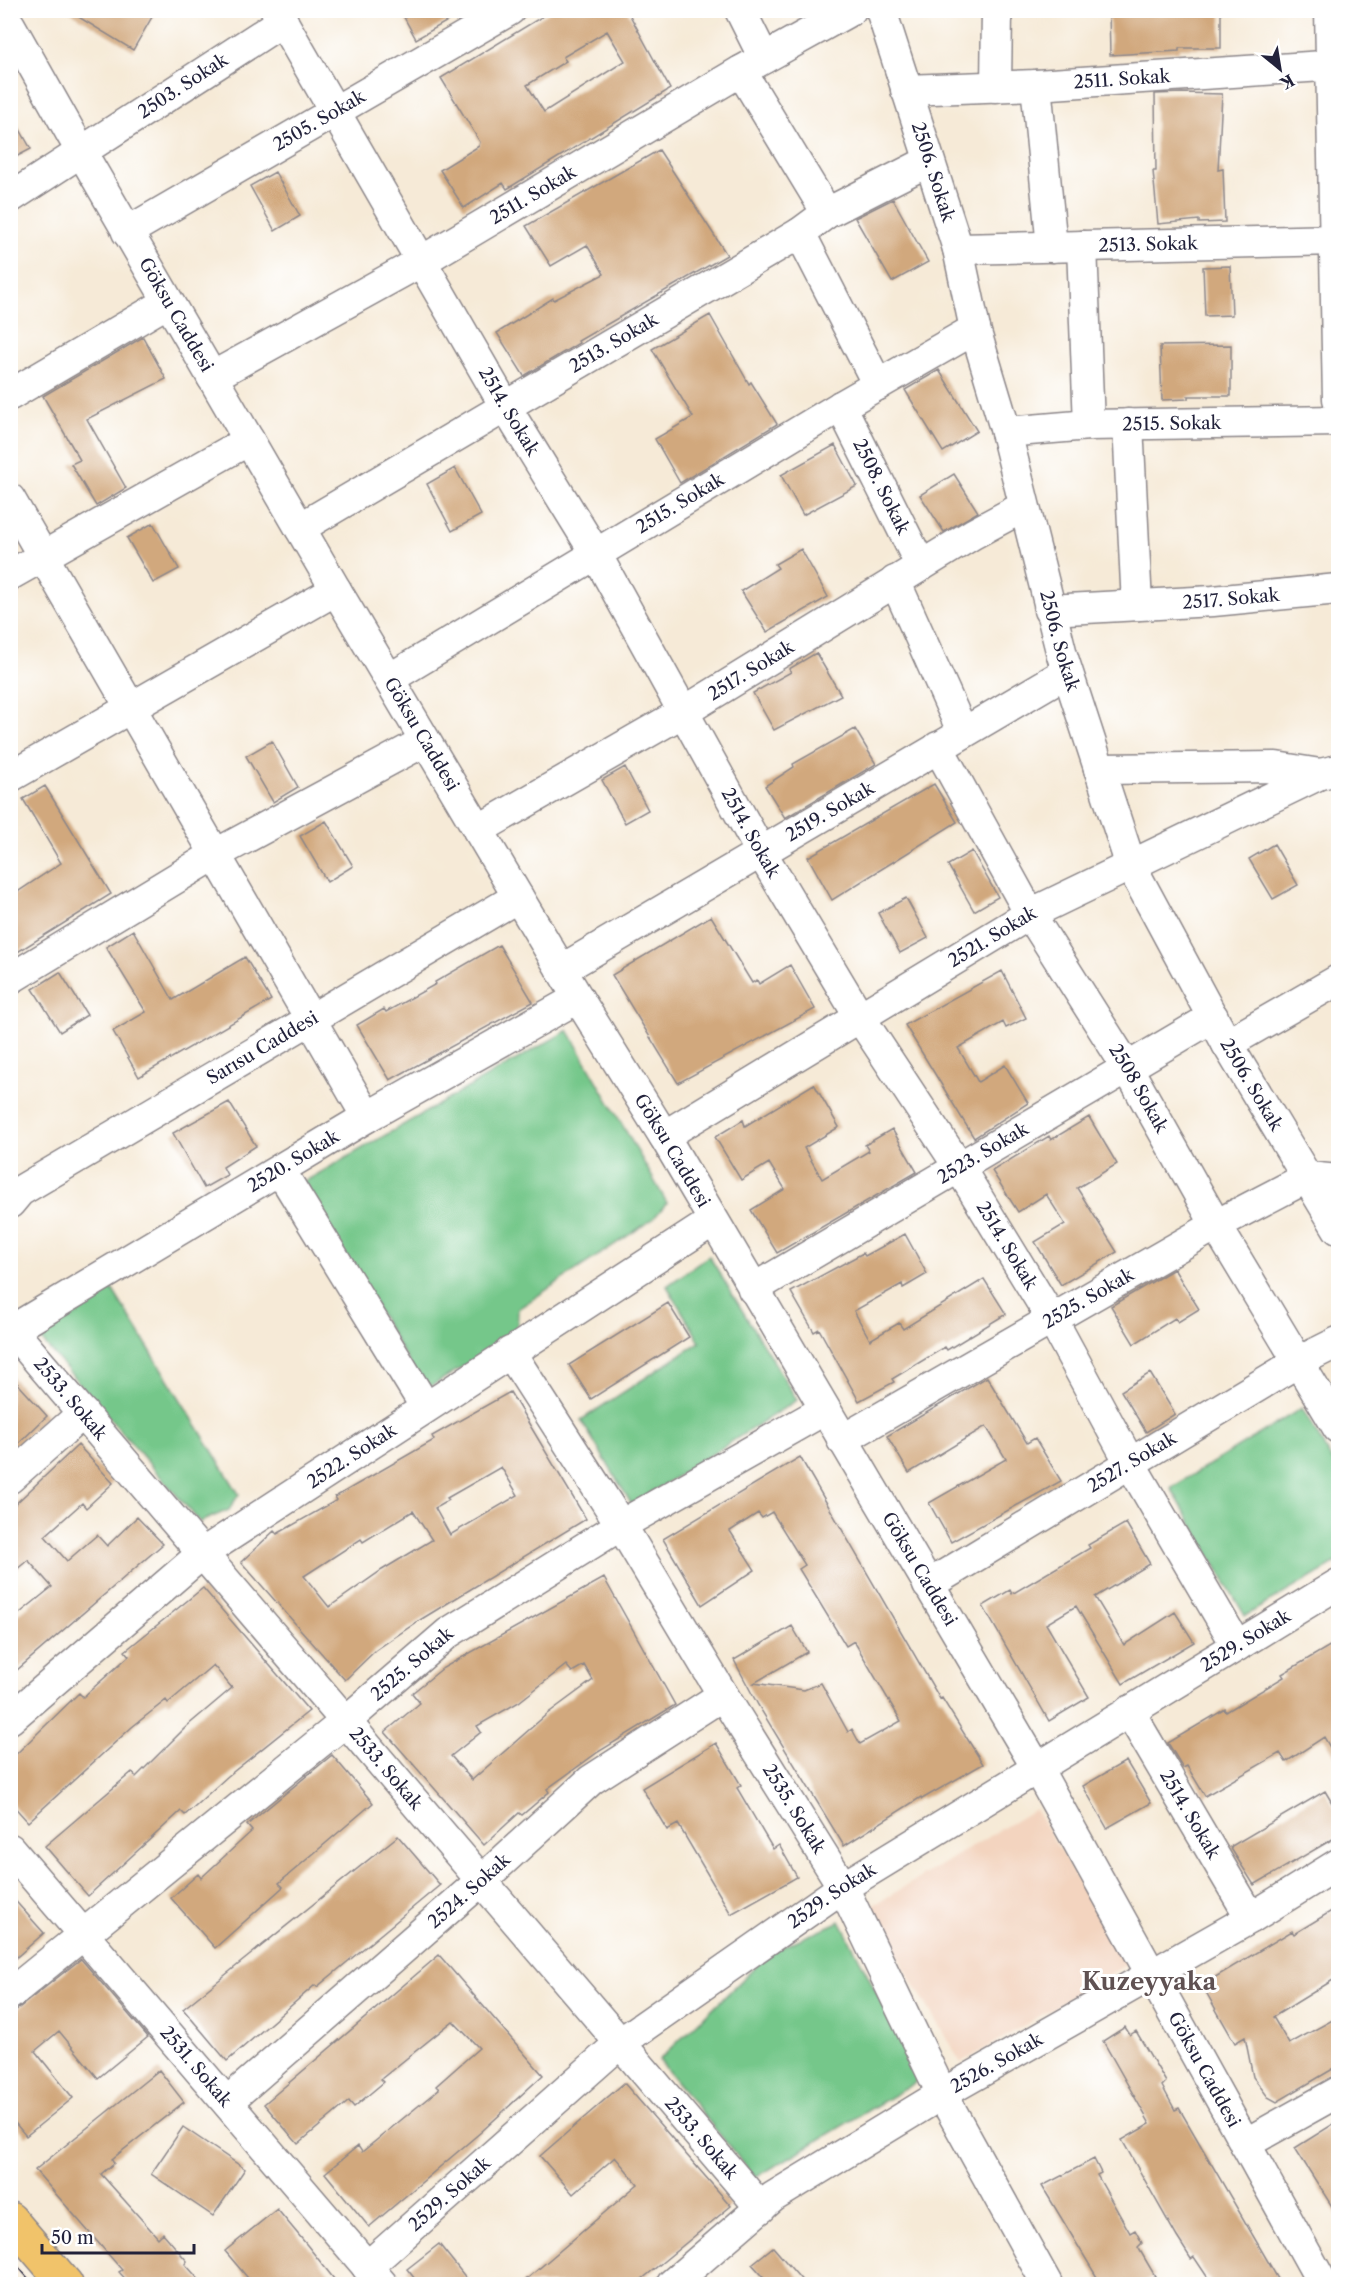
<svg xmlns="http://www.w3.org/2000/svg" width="1349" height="2295" viewBox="0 0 1349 2295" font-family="'Libre Caslon Text',serif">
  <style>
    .built { fill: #f3d4bf }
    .green { fill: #75c78a; stroke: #4c7462; stroke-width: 1.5 }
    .building { fill: #d1a87d; fill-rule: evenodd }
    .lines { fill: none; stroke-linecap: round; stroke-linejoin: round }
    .minor-casing { stroke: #8c8689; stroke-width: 33 }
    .major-casing { stroke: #8c8689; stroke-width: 36 }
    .minor { stroke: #fff; stroke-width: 30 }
    .major { stroke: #f1c36a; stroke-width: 33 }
    .tram { stroke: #22223b; stroke-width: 1.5 }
    .labels { text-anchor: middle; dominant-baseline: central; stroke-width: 6; stroke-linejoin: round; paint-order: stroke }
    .street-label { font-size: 18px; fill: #22223b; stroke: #fff }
    .district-label { font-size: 24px; font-weight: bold; fill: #5f5152; stroke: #fff }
  </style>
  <rect width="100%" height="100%" fill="#fff"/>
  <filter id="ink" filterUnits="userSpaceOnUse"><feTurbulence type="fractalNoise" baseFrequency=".0167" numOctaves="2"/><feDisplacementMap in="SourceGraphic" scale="12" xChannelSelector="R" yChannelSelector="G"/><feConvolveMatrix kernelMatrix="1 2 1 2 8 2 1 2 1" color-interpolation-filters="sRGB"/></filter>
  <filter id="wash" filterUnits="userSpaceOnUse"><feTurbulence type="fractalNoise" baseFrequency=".008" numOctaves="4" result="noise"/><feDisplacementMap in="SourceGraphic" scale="24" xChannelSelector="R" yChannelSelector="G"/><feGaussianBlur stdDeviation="1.35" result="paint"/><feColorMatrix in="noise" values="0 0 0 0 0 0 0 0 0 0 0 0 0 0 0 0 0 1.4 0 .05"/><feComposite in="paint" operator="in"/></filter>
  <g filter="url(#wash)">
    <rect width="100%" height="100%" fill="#f6ead7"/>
    <path class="built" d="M1035 1809 1127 1964 961 2063 869 1908Z"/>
    <path class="green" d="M568 1030 667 1203 653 1219 518 1309 517 1334 425 1390 302 1183Z
      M709 1256 797 1400 632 1505 581 1420 700 1342 667 1286Z
      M109 1284 239 1494 229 1510 200 1522 37 1335Z
      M1302 1408 1338 1471V1562L1245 1616 1171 1488Z
      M840 1921 921 2079 755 2178 659 2060 771 1952Z"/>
    <g id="blocks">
      <path class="building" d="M67 10H156L133 50Z
        M400 10H467L416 39Z
        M553 10H627L670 89 507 189 503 183 464 208 440 170 479 146 480 142 441 78ZM607 31 625 61 544 112 527 85 566 61 563 57Z
        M1109 10H1221V48H1179V51L1110 55Z
        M1182 93 1222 94 1218 170 1223 169 1225 222 1199 223V220L1158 224 1153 171H1156L1155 94Z
        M10 112 31 149 10 160Z
        M659 150 727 255 578 341 579 343 524 376 497 333 553 298 554 300 604 274 587 245 551 266 526 226Z
        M275 172 300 216 275 231 250 186Z
        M893 199 928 262 892 282 855 218Z
        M1230 266 1232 315 1205 316 1203 267Z
        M710 315 749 384 751 382 777 424 680 483 655 439 693 417 652 349Z
        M143 337 166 379 87 419 126 488 96 506 71 464 80 460 43 396Z
        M1231 345V396H1188V399L1162 400 1160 346Z
        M939 370 977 431 943 452 905 390Z
        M835 445 857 486 803 515 781 475Z
        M455 468 481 515 452 531 427 484Z
        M954 474 978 512 944 532 920 495Z
        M153 523 179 569 153 583 127 538Z
        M801 549 828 597 767 632 741 591 778 568 775 564Z
        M816 653 841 695 774 730 753 693 791 672 789 669Z
        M855 729 876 764 785 818 765 786 794 767 793 764Z
        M272 741 298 787 273 802 246 756Z
        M625 767 648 810 625 823 602 780Z
        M934 784 957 822 832 900 808 857Z
        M45 786 111 894 16 953 10 944V897L61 863 23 799Z
        M326 821 353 866 327 882 300 836Z
        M1274 844 1298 885 1273 899 1249 859Z
        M972 851 998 897 974 911 948 865Z
        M906 898 928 938 900 953 878 913Z
        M711 916 752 983 757 980 759 984 790 965 815 1009 678 1083 612 975Z
        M133 930 173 1000 245 957 271 1000 139 1077 113 1031 146 1012 106 947Z
        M499 945 533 1002 390 1080 357 1025 384 1009 386 1012 436 984 435 982Z
        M1002 971 1026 1018 1006 1028 1003 1022 958 1048 978 1082 1005 1065 1028 1103 974 1138 905 1025Z
        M60 972 87 1015 60 1032 33 989Z
        M814 1084 839 1127 804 1148 822 1179 869 1151 865 1145 892 1129 917 1172 777 1253 751 1210 785 1189 769 1163 741 1180 715 1137 743 1120 745 1126Z
        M229 1102 256 1146 223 1167 227 1175 204 1188 173 1133Z
        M1089 1117 1117 1164 1077 1188 1117 1252 1061 1285 1035 1242 1065 1224 1046 1194 1018 1212 992 1171 1049 1136 1051 1140Z
        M905 1234 927 1274 903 1288 902 1284 854 1311 870 1340 899 1323 903 1329 984 1279 1006 1314 947 1350 945 1347 892 1379 894 1382 859 1401 819 1329 814 1332 791 1292 863 1253 865 1256Z
        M1174 1269 1199 1309 1178 1322 1175 1318 1134 1344 1111 1306Z
        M668 1303 689 1337 591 1399 569 1365Z
        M1150 1373 1175 1414 1146 1432 1121 1391Z
        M10 1375 47 1416 10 1452Z
        M987 1377 1027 1443 1035 1438 1061 1481 951 1542 929 1503 1006 1459 986 1426 909 1473 887 1436Z
        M510 1392 586 1519 420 1620 376 1650 345 1680 241 1562 274 1531 277 1534 337 1500 335 1497 434 1440 432 1436ZM501 1467 518 1495 450 1535 435 1508 449 1500 447 1498ZM413 1511 432 1540 382 1570 329 1607 304 1576 361 1539 363 1542Z
        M78 1445 113 1483 86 1508 82 1503 45 1536 67 1561 97 1535 107 1546 137 1517 163 1544 10 1676V1621L52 1587 28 1560 10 1575V1509Z
        M800 1457 940 1699 942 1698 983 1764 922 1799 921 1797 844 1846 758 1705 734 1660 792 1626 807 1652 754 1683 804 1690 821 1683 848 1732 852 1729 860 1744 901 1721 854 1641 846 1646 799 1569 805 1565 772 1512 762 1518 758 1513 730 1531 755 1570 702 1605 663 1539Z
        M1126 1523 1150 1564 1095 1597 1124 1645 1175 1612 1194 1642 1123 1684 1076 1606 1046 1624 1089 1697 1049 1721 983 1606 1010 1590 1012 1594 1090 1548 1088 1545Z
        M604 1578 675 1705 598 1752 547 1789 549 1792 522 1815 519 1813 484 1845 385 1732 420 1703 412 1693 443 1668ZM566 1665 572 1672 584 1665 593 1680 547 1714 472 1780 451 1756 481 1732 477 1726 519 1702Z
        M203 1588 309 1711 228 1776 185 1815 181 1811 88 1896 45 1846 132 1772 136 1777 187 1726 232 1688 213 1665 168 1703 166 1700 132 1727 28 1822 10 1802V1760L79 1693 83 1697 129 1656 125 1651Z
        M1338 1641V1761L1324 1737 1286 1762 1280 1753 1205 1796 1187 1766 1183 1768 1168 1743 1225 1709 1226 1712 1284 1677 1282 1674Z
        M716 1743 741 1785 737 1788 773 1849 779 1845 797 1877 731 1914 678 1824 667 1830 642 1788Z
        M332 1755 373 1803 279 1883 283 1887 215 1948 171 1898 198 1874 201 1878 252 1831 247 1825Z
        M1126 1761 1151 1803 1107 1828 1083 1786Z
        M1325 1791 1338 1813V1836L1254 1885 1230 1847Z
        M398 1836 440 1885 317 1987 315 1985 227 2061 183 2009Z
        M10 1895 44 1933 10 1963Z
        M1338 1907V1977L1273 2017 1289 2044 1338 2017V2066L1277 2102 1268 2097 1253 2077 1245 2037 1235 2043 1202 1985 1292 1931 1294 1934Z
        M439 1955 543 2075 481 2132 369 2227 325 2173 358 2146 362 2152 439 2089 436 2086 479 2048 453 2021 381 2079 384 2082 354 2107 349 2101 298 2144 264 2104Z
        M81 1959 148 2037 98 2078 59 2031 35 2051 73 2098 26 2136 10 2117V2015Z
        M1125 2027 1130 2035 1136 2031 1166 2082 1162 2086 1175 2110 1179 2108 1281 2284H1212L1194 2257 1191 2259 1177 2237 1122 2140 1150 2124 1103 2041Z
        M159 2070 184 2102 112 2159 114 2163 101 2174 158 2238 163 2233 187 2261 185 2264 203 2284H130L119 2272 122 2270 35 2170Z
        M624 2083 731 2206 636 2284H521L638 2184 615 2157 573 2194 540 2156Z
        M1338 2121V2216L1295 2148Z
        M183 2127 245 2169 213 2216 151 2174Z
        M1094 2159 1101 2173 1097 2175 1130 2233 1135 2230 1142 2243 1138 2247 1155 2276 1140 2284H1101L1042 2186Z
        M277 2209 307 2245 338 2284H253L225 2251Z
        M439 2244 471 2284H419L407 2269Z
        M773 2247 805 2284H770L752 2264Z"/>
    </g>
  </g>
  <g filter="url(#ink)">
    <use href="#blocks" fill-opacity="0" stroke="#8c8689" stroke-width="1.5"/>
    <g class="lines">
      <g class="minor-casing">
        <g id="minor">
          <path id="s1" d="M276 10 505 406 596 554 762 854 859 1016 959 1167 1053 1321 1130 1463 1237 1646"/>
          <path d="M740 10 764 58"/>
          <path id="s2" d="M881 10 958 249 975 329 1006 432 1062 655 1131 866 1227 1044 1338 1229"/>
          <path d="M1330 10 1338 399"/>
          <path id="s3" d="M10 25 82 153 336 590 578 998 664 1136 1037 1768 1323 2284"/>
          <path d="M741 71 827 213"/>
          <path d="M1036 85 1052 247"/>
          <path d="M996 87 997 10"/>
          <path id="s4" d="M906 90 1036 85 1338 65"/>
          <path id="s5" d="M10 198 283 21"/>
          <path id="s6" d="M127 232 510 10"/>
          <path d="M800 233 878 385"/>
          <path d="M1082 246 1089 425"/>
          <path id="s7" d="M958 249 1338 240"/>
          <path id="s8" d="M212 377 422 261 741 71 851 10"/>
          <path d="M10 395 168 302"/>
          <path id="s9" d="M841 406 921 566"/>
          <path d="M1128 424 1137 605"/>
          <path id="s10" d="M1006 432 1089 425 1338 421"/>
          <path d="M10 499 367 1117"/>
          <path id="s11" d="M300 528 800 233 827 213 929 161"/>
          <path d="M10 575 249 440"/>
          <path d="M895 581 963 733"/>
          <path id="s12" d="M1049 610 1213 601 1338 589"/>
          <path id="s13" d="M389 679 841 406 975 329"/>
          <path id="s14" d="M938 747 1030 914 1127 1067 1216 1225 1338 1428"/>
          <path d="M1099 769 1276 767 1320 774"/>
          <path d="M10 777 336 590"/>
          <path id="s15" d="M478 830 685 711 973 534 1023 507"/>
          <path id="s16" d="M561 970 1067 672"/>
          <path d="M10 979 216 854 425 741"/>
          <path d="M1227 1044 1338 980"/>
          <path id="s17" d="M664 1136 1030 914 1320 774 1338 770"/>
          <path d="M280 1170 425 1406"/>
          <path id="s18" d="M10 1203 20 1191 518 897"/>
          <path id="s19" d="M753 1289 1213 1017"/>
          <path id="s20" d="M10 1328 761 2208"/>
          <path id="s21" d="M12 1330 367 1117 578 998"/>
          <path id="s22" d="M510 1352 621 1525 723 1695 843 1887 942 2094 1047 2284"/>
          <path id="s23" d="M842 1440 1216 1225 1308 1177 1338 1180"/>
          <path d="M10 1478 83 1413"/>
          <path id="s24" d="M928 1585 1298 1362 1338 1342"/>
          <path id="s25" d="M1129 1711 1251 1918"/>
          <path id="s26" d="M10 1719 203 1553 713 1221"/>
          <path id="s27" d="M10 1849 382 2284"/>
          <path id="s28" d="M10 1994 346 1721 448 1633 621 1525 824 1410"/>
          <path id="s29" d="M227 2102 482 1880 591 1780 723 1695"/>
          <path d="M1245 2144 1338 2092"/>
          <path id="s30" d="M367 2267 620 2043 843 1887 1338 1584"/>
          <path id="s31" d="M672 2284 773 2197 942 2094 1251 1918 1338 1864"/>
        </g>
      </g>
      <g class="major-casing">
        <path id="major" d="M10 2219 66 2284"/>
      </g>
      <use href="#minor" class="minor"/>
      <use href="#major" class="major"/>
      <path class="tram" d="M10 2257 33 2284
        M10 2276 18 2284"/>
    </g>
  </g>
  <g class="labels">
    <g class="street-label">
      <text stroke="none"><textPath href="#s4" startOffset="216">2511. Sokak</textPath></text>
      <text stroke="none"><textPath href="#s5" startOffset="206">2503. Sokak</textPath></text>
      <text stroke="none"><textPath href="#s6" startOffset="222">2505. Sokak</textPath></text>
      <text stroke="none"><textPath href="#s2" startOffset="170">2506. Sokak</textPath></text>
      <text stroke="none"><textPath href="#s8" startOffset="369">2511. Sokak</textPath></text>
      <text stroke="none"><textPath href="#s7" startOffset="190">2513. Sokak</textPath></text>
      <text stroke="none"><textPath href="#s3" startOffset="334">Göksu Caddesi</textPath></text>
      <text stroke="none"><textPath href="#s11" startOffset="364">2513. Sokak</textPath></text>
      <text stroke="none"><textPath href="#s1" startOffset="464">2514. Sokak</textPath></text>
      <text stroke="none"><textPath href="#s10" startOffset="166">2515. Sokak</textPath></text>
      <text stroke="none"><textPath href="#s9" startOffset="90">2508. Sokak</textPath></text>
      <text stroke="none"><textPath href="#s13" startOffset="340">2515. Sokak</textPath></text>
      <text stroke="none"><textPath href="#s12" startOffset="182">2517. Sokak</textPath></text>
      <text stroke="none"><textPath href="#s2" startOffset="656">2506. Sokak</textPath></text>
      <text stroke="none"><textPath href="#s15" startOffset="316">2517. Sokak</textPath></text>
      <text stroke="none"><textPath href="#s3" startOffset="820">Göksu Caddesi</textPath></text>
      <text stroke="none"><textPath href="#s16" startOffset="312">2519. Sokak</textPath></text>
      <text stroke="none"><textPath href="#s1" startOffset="950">2514. Sokak</textPath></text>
      <text stroke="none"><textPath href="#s17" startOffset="384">2521. Sokak</textPath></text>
      <text stroke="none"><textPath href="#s18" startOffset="297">Sarısu Caddesi</textPath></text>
      <text stroke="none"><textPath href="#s2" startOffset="1142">2506. Sokak</textPath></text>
      <text stroke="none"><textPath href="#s14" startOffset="396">2508 Sokak</textPath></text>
      <text stroke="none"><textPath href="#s3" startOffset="1306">Göksu Caddesi</textPath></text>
      <text stroke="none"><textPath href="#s19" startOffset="267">2523. Sokak</textPath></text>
      <text stroke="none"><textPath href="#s21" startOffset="328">2520. Sokak</textPath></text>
      <text stroke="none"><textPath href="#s1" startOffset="1436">2514. Sokak</textPath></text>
      <text stroke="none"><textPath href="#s23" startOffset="284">2525. Sokak</textPath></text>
      <text stroke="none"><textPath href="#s20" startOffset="93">2533. Sokak</textPath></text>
      <text stroke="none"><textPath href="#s26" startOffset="432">2522. Sokak</textPath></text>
      <text stroke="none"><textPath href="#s24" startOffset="238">2527. Sokak</textPath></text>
      <text stroke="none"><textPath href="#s3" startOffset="1792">Göksu Caddesi</textPath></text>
      <text stroke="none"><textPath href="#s30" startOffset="1082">2529. Sokak</textPath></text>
      <text stroke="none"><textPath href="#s28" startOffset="520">2525. Sokak</textPath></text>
      <text stroke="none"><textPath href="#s20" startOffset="579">2533. Sokak</textPath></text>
      <text stroke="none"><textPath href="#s22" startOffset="538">2535. Sokak</textPath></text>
      <text stroke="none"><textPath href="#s25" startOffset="120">2514. Sokak</textPath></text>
      <text stroke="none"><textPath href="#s29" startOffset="321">2524. Sokak</textPath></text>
      <text stroke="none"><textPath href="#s30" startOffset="596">2529. Sokak</textPath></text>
      <text stroke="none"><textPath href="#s31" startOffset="394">2526. Sokak</textPath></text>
      <text stroke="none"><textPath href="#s27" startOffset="286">2531. Sokak</textPath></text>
      <text stroke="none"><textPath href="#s3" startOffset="2368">Göksu Caddesi</textPath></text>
      <text stroke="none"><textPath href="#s20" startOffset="1065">2533. Sokak</textPath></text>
      <text stroke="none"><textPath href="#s30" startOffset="110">2529. Sokak</textPath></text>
    </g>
    <g class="district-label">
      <text x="1149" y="1981">Kuzeyyaka</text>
    </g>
  </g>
  <rect width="1349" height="2295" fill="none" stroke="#fff" stroke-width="36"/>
  <g transform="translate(1280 69) rotate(150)" stroke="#ffffff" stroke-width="4.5" paint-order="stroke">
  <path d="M0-4.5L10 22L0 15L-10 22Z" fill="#22223b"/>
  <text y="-9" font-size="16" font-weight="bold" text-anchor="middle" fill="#22223b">K</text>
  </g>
  <path d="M42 2244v9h152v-9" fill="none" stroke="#22223b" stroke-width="3"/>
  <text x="51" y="2244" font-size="18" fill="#22223b" stroke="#ffffff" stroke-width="4.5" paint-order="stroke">50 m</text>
</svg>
